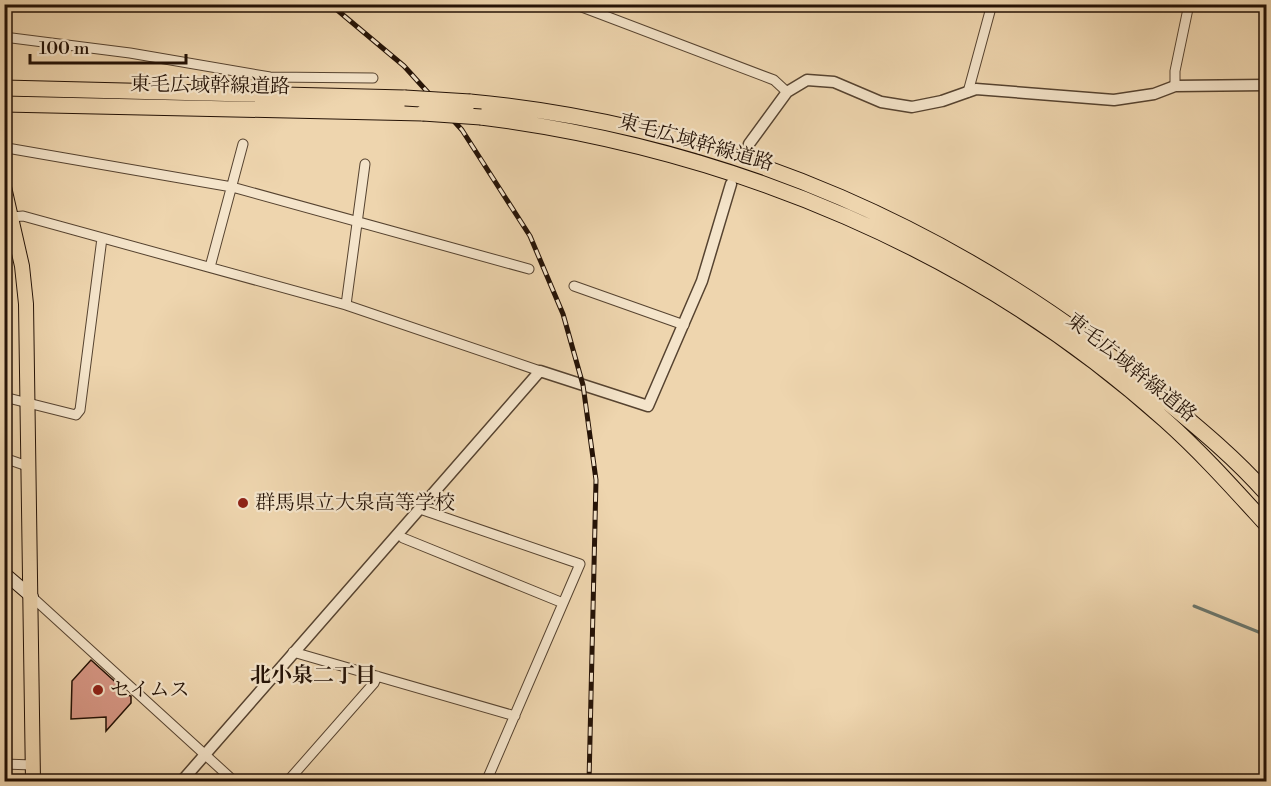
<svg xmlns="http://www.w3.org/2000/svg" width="1271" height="786" viewBox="0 0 1271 786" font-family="'Libre Bodoni','Noto Serif JP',serif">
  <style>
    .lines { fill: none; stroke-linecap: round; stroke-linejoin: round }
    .stream { stroke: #6b766c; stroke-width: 3 }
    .building { fill: #d79785; stroke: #241206; stroke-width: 1.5 }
    .minor-casing { stroke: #564330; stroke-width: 11 }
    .tertiary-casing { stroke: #564330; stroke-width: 13 }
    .secondary-casing { stroke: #241206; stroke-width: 14 }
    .primary-casing { stroke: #241206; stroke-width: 16 }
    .trunk-casing { stroke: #241206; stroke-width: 17 }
    .minor { stroke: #f4e4ca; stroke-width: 9 }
    .tertiary { stroke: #f4e4ca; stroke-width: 10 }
    .secondary { stroke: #f4e4ca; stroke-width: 12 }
    .primary { stroke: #eed5ae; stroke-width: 14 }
    .trunk { stroke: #eed5ae; stroke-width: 15 }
    .rail-casing { stroke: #241206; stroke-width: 5 }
    .rail { stroke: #f4e4ca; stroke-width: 3; stroke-dasharray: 9; stroke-linecap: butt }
    .trunk-bridge-casing { stroke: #241206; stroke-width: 17; stroke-linecap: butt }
    .trunk-bridge { stroke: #eed5ae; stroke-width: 15 }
    .poi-dot { fill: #8f2418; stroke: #f4e4ca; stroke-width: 2 }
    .labels { text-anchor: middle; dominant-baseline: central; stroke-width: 4.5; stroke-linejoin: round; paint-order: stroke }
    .street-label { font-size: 20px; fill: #241206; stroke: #f4e4ca }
    .poi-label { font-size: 20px; fill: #241206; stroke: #f4e4ca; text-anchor: start }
    .neighbourhood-label { font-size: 21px; font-weight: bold; fill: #241206; stroke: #f4e4ca }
  </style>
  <rect width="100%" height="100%" fill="#eed5ae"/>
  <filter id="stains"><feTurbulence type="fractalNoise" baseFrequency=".00333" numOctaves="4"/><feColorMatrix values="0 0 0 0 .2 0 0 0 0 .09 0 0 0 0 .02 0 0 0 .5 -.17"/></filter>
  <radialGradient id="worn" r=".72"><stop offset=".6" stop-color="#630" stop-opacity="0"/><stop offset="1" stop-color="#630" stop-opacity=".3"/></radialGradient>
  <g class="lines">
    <path class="stream" d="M1194 606 1266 635"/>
  </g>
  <path class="building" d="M91 660 122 688V694L131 696V703L106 731V717L71 719 72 681Z"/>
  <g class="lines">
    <g class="minor-casing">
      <path id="minor" d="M574 4 774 80 787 92
        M4 37 130 53 270 77 373 78
        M1175 86V71L1189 4
        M968 92 992 4
        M7 148 232 187 529 269
        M12 217 23 216 346 305 540 371
        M210 267 243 144
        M574 286 684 325
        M346 305 365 164
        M4 397 76 415 80 410 102 238
        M4 458 30 467
        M420 509 580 564 486 782
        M403 538 563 603
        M32 597 235 782
        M293 652 515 716
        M4 764 33 765
        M287 782 374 683 377 676"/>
    </g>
    <g class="tertiary-casing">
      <path id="tertiary" d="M749 144 787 92 807 80 834 82 881 102 912 107 942 101 976 89 1114 100 1154 94 1175 86 1266 85
        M181 782 540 371 648 406 702 281 731 184"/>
    </g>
    <g class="secondary-casing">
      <path id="secondary" d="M4 573 32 597"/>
    </g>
    <g class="primary-casing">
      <path id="primary" d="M4 187 22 266 26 304 33 782"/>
    </g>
    <g class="trunk-casing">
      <path id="trunk" d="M4 88 405 98
        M470 102C728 126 969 233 1166 401 1201 430 1236 459 1266 493
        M4 104 423 113
        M481 117C732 149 976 250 1165 420 1201 452 1234 489 1266 524"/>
    </g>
    <use href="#minor" class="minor"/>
    <use href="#tertiary" class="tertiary"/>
    <use href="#secondary" class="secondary"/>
    <use href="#primary" class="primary"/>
    <use href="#trunk" class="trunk"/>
    <g class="rail-casing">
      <path id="rail" d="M330 4 404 66 462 130 530 236 563 314 583 385 596 480 589 782"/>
    </g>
    <use href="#rail" class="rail"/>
    <g class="trunk-bridge-casing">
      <path id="trunk-bridge" d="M405 98 470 102
        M423 113 481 117"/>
    </g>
    <use href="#trunk-bridge" class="trunk-bridge"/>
  </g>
  <g class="poi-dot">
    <circle cx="243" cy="503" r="6"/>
    <circle cx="98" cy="690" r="6"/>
  </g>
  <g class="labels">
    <g class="street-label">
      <text transform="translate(210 86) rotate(1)">東毛広域幹線道路</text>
      <text transform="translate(696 143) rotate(16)">東毛広域幹線道路</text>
      <text transform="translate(1131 368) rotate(39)">東毛広域幹線道路</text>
    </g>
    <g class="poi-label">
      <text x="255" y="503">群馬県立大泉高等学校</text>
      <text x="110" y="690">セイムス</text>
    </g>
    <g class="neighbourhood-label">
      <text x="313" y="676">北小泉二丁目</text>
    </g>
  </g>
  <rect width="1271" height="786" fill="none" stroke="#eed5ae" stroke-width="24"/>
  <rect x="6" y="6" width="1259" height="774" fill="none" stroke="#241206" stroke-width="3"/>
  <rect x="12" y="12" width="1247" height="762" fill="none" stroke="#241206" stroke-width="1.5"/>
  <path d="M30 54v9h156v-9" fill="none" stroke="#241206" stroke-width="3"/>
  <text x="39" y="54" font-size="18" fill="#241206" stroke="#f4e4ca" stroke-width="4.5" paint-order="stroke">100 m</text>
  <rect width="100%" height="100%" filter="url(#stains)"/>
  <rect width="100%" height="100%" fill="url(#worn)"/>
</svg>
